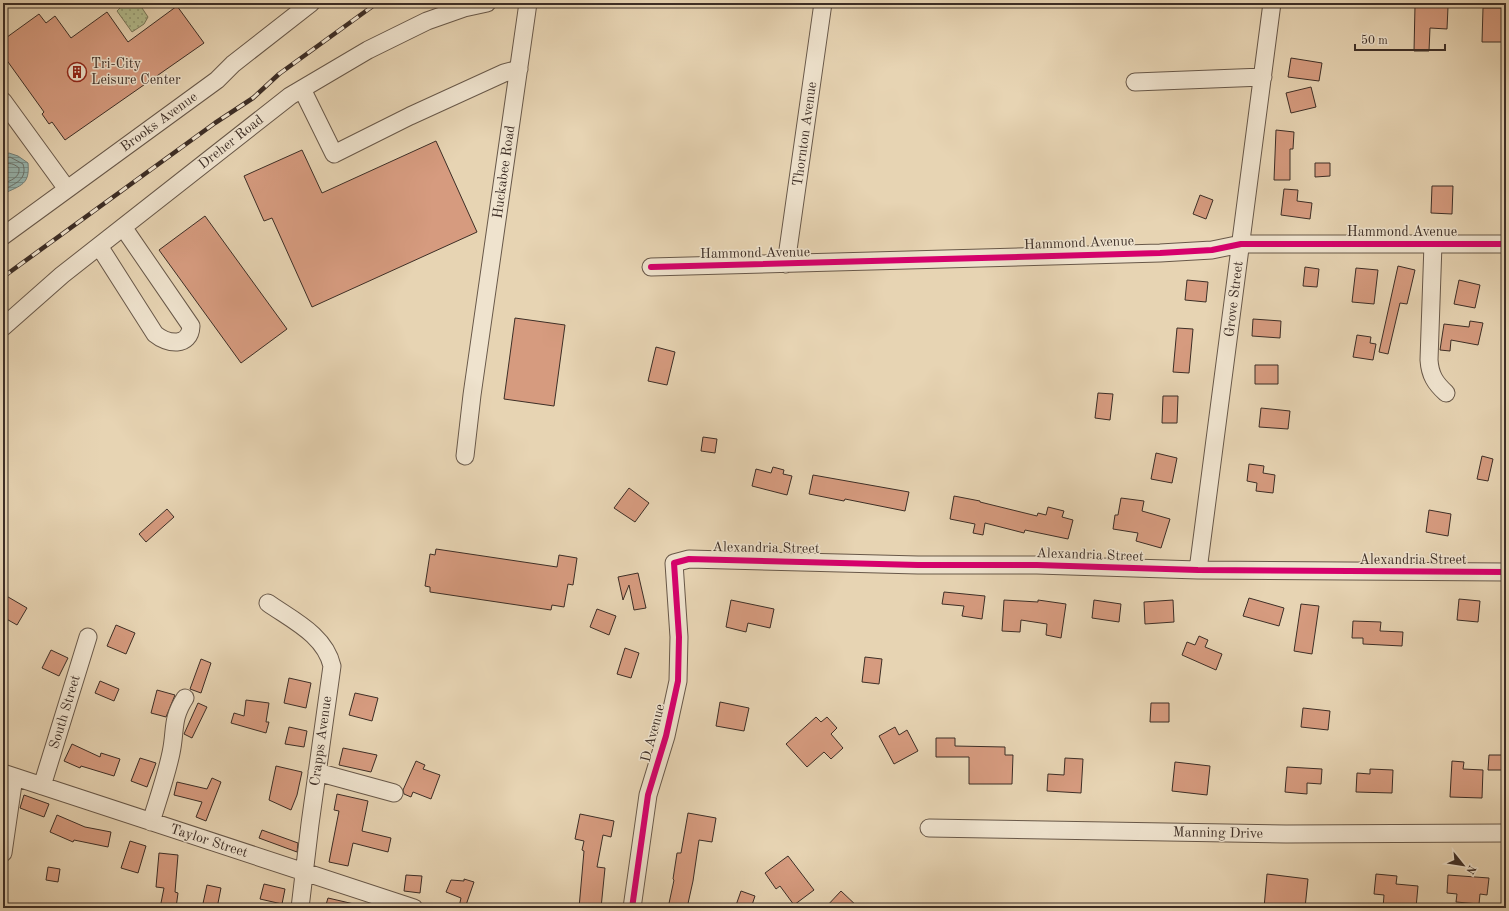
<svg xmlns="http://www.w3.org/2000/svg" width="1509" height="911" viewBox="0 0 1509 911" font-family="'Old Standard TT',serif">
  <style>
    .park { fill: url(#park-dots); stroke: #78765a }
    .water { fill: url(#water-rules); stroke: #73807a }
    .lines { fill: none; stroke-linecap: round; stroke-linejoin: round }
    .shore { stroke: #6a726c; stroke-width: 1 }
    .building { fill: #d69b7f; stroke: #3d2e26 }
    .minor-casing { stroke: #685849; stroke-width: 19 }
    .minor { stroke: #efe3ce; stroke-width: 17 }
    .rail-casing { stroke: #3d2e26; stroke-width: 4.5 }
    .rail { stroke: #efe3ce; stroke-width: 3; stroke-dasharray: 9; stroke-linecap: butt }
    .cycleway-casing { stroke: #efe3ce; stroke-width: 8 }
    .cycleway { stroke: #d6006c; stroke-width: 6 }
    .labels { text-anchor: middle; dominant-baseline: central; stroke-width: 3; stroke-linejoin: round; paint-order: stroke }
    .poi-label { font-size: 14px; fill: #3d2e26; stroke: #efe3ce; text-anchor: start }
    .street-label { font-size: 14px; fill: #3d2e26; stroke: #efe3ce }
  </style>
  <defs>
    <pattern id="park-dots" width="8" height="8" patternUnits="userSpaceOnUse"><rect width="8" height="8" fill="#b3bd8f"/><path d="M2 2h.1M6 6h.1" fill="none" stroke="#939a75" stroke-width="1.8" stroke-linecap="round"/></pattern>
    <pattern id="water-rules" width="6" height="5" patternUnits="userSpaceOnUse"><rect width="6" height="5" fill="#97b7b2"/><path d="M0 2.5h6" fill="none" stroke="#7c9591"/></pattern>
  </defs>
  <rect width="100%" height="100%" fill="#e7d4b3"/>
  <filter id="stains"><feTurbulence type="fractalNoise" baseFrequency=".005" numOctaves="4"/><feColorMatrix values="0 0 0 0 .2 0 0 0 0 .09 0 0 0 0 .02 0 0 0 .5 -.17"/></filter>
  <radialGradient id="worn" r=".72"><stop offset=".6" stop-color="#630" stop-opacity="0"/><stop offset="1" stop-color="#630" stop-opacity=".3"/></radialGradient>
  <path class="park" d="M123 5H140L148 17 144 24 132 32 117 11Z"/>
  <path class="water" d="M9 153 18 156 28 163C30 185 21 185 3 194V155Z"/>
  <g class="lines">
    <path class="shore" d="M3 159 10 157 23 164C28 180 14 184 3 190
      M3 164C10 163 13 163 19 168 20 178 11 180 3 184"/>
  </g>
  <path class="building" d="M177 6 204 43 65 140 52 122 49 124 42 114 44 112 3 55V40L39 14 46 23 55 16 71 38 107 12 128 42Z
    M1415 6 1448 7 1447 29 1430 28 1429 51H1414Z
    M1483 8H1503L1502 42H1482Z
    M1291 58 1322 63 1319 81 1288 77Z
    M1311 87 1316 107 1291 113 1286 93Z
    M1276 130 1294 132 1293 149H1290V180H1274Z
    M436 141 477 232 312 307 272 218 264 221 244 176 302 150 322 193Z
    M1315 163H1330V176L1315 177Z
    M1432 186H1453L1452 214 1431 213Z
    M1284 189 1298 190 1297 201 1312 203 1310 219 1281 215Z
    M1200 195 1213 200 1206 219 1193 214Z
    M205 216 287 329 241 363 159 250Z
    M1398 266 1415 270 1407 304 1400 303 1388 354 1379 352Z
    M1305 267 1319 269 1317 287 1303 286Z
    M1356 268 1378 270 1374 304 1352 302Z
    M1187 280 1208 282 1206 302 1185 300Z
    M1459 280 1480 285 1475 308 1454 304Z
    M515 318 565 325 554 406 504 399Z
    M1253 319 1281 321 1280 338 1252 336Z
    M1470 321 1483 323 1478 345 1451 340 1450 351 1440 350 1444 324 1469 327Z
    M1177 328 1193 329 1189 373 1173 372Z
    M1357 335 1371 337 1370 343 1376 344 1373 360 1353 357Z
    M656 347 675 352 667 385 648 381Z
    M1255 365H1278V384H1255Z
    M1098 393 1113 394 1110 420 1095 418Z
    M1163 396H1178L1177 423H1162Z
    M1261 408 1290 411 1288 429 1259 427Z
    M703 437 717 439 715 453 701 451Z
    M1156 453 1177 458 1172 483 1151 479Z
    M1482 456 1493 459 1488 481 1477 479Z
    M1249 464 1264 466 1263 473 1275 475 1273 493 1256 491 1257 483 1247 481Z
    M773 467 784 470 783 474 792 476 787 495 752 486 756 469 771 473Z
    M813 475 909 492 905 511 845 499 844 501 809 494Z
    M629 488 649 503 635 522 614 508Z
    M954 496 980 501V502L1037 516 1038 513 1046 515 1048 507 1064 511 1062 517 1073 520 1068 539 1025 530 1024 533 985 523 983 535 973 533 975 524 950 519Z
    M1121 498 1144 501 1142 511 1170 519 1161 548 1136 541 1138 533 1113 529 1115 515H1118Z
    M167 509 174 517 146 542 139 534Z
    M1429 510 1451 514 1448 536 1426 532Z
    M436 549 557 567 559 555 577 558 573 585 568 584 564 607 552 605 551 610 430 592V587L425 586 430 554 435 555Z
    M638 573 646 608 634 610 629 585 623 600 618 577Z
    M944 592 985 596 982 619 962 616 964 606 942 604Z
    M3 594 27 608 17 625 3 617Z
    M1249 598 1284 608 1279 626 1243 616Z
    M1459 599 1480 601 1478 622 1457 620Z
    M731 600 774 609 770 628 748 623 746 632 726 627Z
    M1004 600 1038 602V600L1066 604 1061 638 1046 635 1047 624 1021 620 1020 632 1002 631Z
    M1094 600 1121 604 1119 622 1092 618Z
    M1173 600 1174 622 1145 624 1144 602Z
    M1301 604 1319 606 1312 654 1294 651Z
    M597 609 616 616 609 635 590 627Z
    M1353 621 1381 622 1380 631 1403 632 1402 646 1363 644V638H1352Z
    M116 625 135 633 126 654 107 646Z
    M1199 636 1208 640 1205 647 1222 654 1216 670 1182 655 1187 642 1195 645Z
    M625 648 639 653 631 678 617 674Z
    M51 650 68 658 59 676 42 668Z
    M865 657 882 659 879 684 862 682Z
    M201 659 211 663 201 693 190 689Z
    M289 678 311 683 306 708 284 703Z
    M100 681 119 689 114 701 95 693Z
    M157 690 175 695 166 717 151 713Z
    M355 693 378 698 372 721 349 715Z
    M246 700 269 703 266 722H269L266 733 231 723 234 713 244 716Z
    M720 702 749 708 744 731 716 726Z
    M198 703 207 707 192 738 184 734Z
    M1151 703H1169V722H1150Z
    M1303 708 1330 711 1328 730 1301 727Z
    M816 717 821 722 827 717 837 728 831 734 843 748 831 759 824 752 807 767 786 744Z
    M289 727 307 731 304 747 285 744Z
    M895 727 899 735 907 730 918 751 894 764 879 736Z
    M936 738H955V746L1005 747V755H1013L1012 784H969V757H936Z
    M72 744 100 757 101 753 120 759 114 776 81 766 80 768 64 761Z
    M343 748 377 755 371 772 339 765Z
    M1489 755H1506V770H1488Z
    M140 758 156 763 147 787 131 781Z
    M1065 758 1083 759 1081 793 1047 791 1048 774 1064 775Z
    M416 761 425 765 423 769 440 775 431 799 413 792 411 797 404 794 403 790Z
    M1452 761 1464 762 1463 769 1483 770 1482 798 1450 797Z
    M1175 762 1210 766 1207 795 1172 791Z
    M276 766 302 772 297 795 291 810 269 800Z
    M1287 767 1322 769 1321 784 1307 783V794L1285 792Z
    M1370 769 1393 770 1392 793 1356 792 1357 773 1370 774Z
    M212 778 221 782 206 821 196 817 202 802 174 795 177 782 207 789Z
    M337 794 368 801 362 831 391 838 388 852 353 843 348 866 329 862 339 811 334 810Z
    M24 795 49 804 44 817 20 808Z
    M688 813 716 818 712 842 699 840 693 881 687 908H668L674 880 673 879 677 853H681Z
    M580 814 614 821 611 837 603 835 597 867 605 868 601 908H579L584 851 582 850 584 841 575 839Z
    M57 815 85 827 111 832 108 847 74 840 73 842 50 832Z
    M262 830 298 843 297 852 259 838Z
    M130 841 146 846 138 873 121 868Z
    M159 853 178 855 175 892 178 893 176 908H160L164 888 156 887Z
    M788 856 814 890 794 905 780 886 776 889 765 873Z
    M48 867 60 869 58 882 46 880Z
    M1267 874 1308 879 1305 908H1264Z
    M1376 874 1397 876 1396 884 1418 886 1416 908H1383L1384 895 1374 894Z
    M406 875 422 876 420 893 404 891Z
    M1448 875 1489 878 1487 895 1480 894 1479 904 1456 902 1457 894 1447 893Z
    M464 879 474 882 465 908H463L459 907 461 898 446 892 451 880 464 881Z
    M264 884 285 889 282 904 260 899Z
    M207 885 221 888 217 908H202Z
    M741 891 755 896 751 908H735Z
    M841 891 859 908H825Z
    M328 898 354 904V908H325Z"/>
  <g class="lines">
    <g class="minor-casing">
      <path id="minor" d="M1135 82 1263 77
        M302 89 334 154 410 116 504 73 519 69
        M3 101 67 189
        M3 236 217 80 233 64 311 3
        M1433 244 1429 360C1430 375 1435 383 1446 393
        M99 246 155 334C167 344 190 348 191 326L123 227
        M786 264 823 3
        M651 267 1160 253 1212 250 1241 244H1506
        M3 327 62 275 290 96 368 50 427 21 464 8 487 3
        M465 456 472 395 528 3
        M1198 570 1272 3
        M268 603C292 620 325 635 332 666L310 824 300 908
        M317 772 394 793
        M3 773 414 908
        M42 786 88 637
        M151 822C158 799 166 777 171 753 176 730 171 720 185 698
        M929 828 1286 834 1506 833
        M3 853 14 777
        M632 908 648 795 666 736 678 681 679 637 674 563 689 559 918 565H1037L1198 570 1506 572"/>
    </g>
    <use href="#minor" class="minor"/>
    <g class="rail-casing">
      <path id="rail" d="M3 277 215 123 253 98 279 74 377 3"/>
    </g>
    <use href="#rail" class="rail"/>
    <g class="cycleway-casing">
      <path id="cycleway" d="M651 267 1160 253 1212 250 1241 244H1506
        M632 908 648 795 666 736 678 681 679 637 674 563 689 559 918 565H1037L1198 570 1506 572"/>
    </g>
    <use href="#cycleway" class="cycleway"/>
  </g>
  <defs>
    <g id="building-ring" transform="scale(1)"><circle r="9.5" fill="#efe3ce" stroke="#8f2418" stroke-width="1.5"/><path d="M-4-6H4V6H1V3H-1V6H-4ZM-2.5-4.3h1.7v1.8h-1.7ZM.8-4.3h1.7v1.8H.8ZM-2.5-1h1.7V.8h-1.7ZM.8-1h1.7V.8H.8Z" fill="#8f2418"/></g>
  </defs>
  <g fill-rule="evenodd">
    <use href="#building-ring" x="77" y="72"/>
  </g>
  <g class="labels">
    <g class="poi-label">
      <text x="91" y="64">Tri-City<tspan x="91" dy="16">Leisure Center</tspan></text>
    </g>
    <g class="street-label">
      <text transform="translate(159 122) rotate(-36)">Brooks Avenue</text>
      <text transform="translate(805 134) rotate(-82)">Thornton Avenue</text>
      <text transform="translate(231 142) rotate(-38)">Dreher Road</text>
      <text transform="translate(504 172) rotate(-82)">Huckabee Road</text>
      <text x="1402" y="232">Hammond Avenue</text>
      <text transform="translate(1079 243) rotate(-2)">Hammond Avenue</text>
      <text transform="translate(755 253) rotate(-1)">Hammond Avenue</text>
      <text transform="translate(1234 299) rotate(-83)">Grove Street</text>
      <text transform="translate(766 548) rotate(1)">Alexandria Street</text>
      <text transform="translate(1090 555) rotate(2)">Alexandria Street</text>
      <text x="1413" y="560">Alexandria Street</text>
      <text transform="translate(65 712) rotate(-73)">South Street</text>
      <text transform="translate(653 733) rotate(-75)">D Avenue</text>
      <text transform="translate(321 741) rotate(-82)">Crapps Avenue</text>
      <text transform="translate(1218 833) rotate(1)">Manning Drive</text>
      <text transform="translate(209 841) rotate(18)">Taylor Street</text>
    </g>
  </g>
  <rect width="1509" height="911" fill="none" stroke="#e7d4b3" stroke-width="16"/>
  <rect x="4" y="4" width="1501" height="903" fill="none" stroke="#3d2e26" stroke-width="2"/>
  <rect x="8" y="8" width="1493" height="895" fill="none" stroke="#3d2e26"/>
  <g transform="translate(1463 865) rotate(120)" stroke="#efe3ce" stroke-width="3" paint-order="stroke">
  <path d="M0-3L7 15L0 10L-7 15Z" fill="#3d2e26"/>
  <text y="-6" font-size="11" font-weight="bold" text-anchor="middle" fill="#3d2e26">N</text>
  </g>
  <path d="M1355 44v6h90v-6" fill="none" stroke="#3d2e26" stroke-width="2"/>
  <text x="1361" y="44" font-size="12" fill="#3d2e26" stroke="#efe3ce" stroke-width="3" paint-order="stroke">50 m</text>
  <rect width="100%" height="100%" filter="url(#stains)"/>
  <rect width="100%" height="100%" fill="url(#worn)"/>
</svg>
